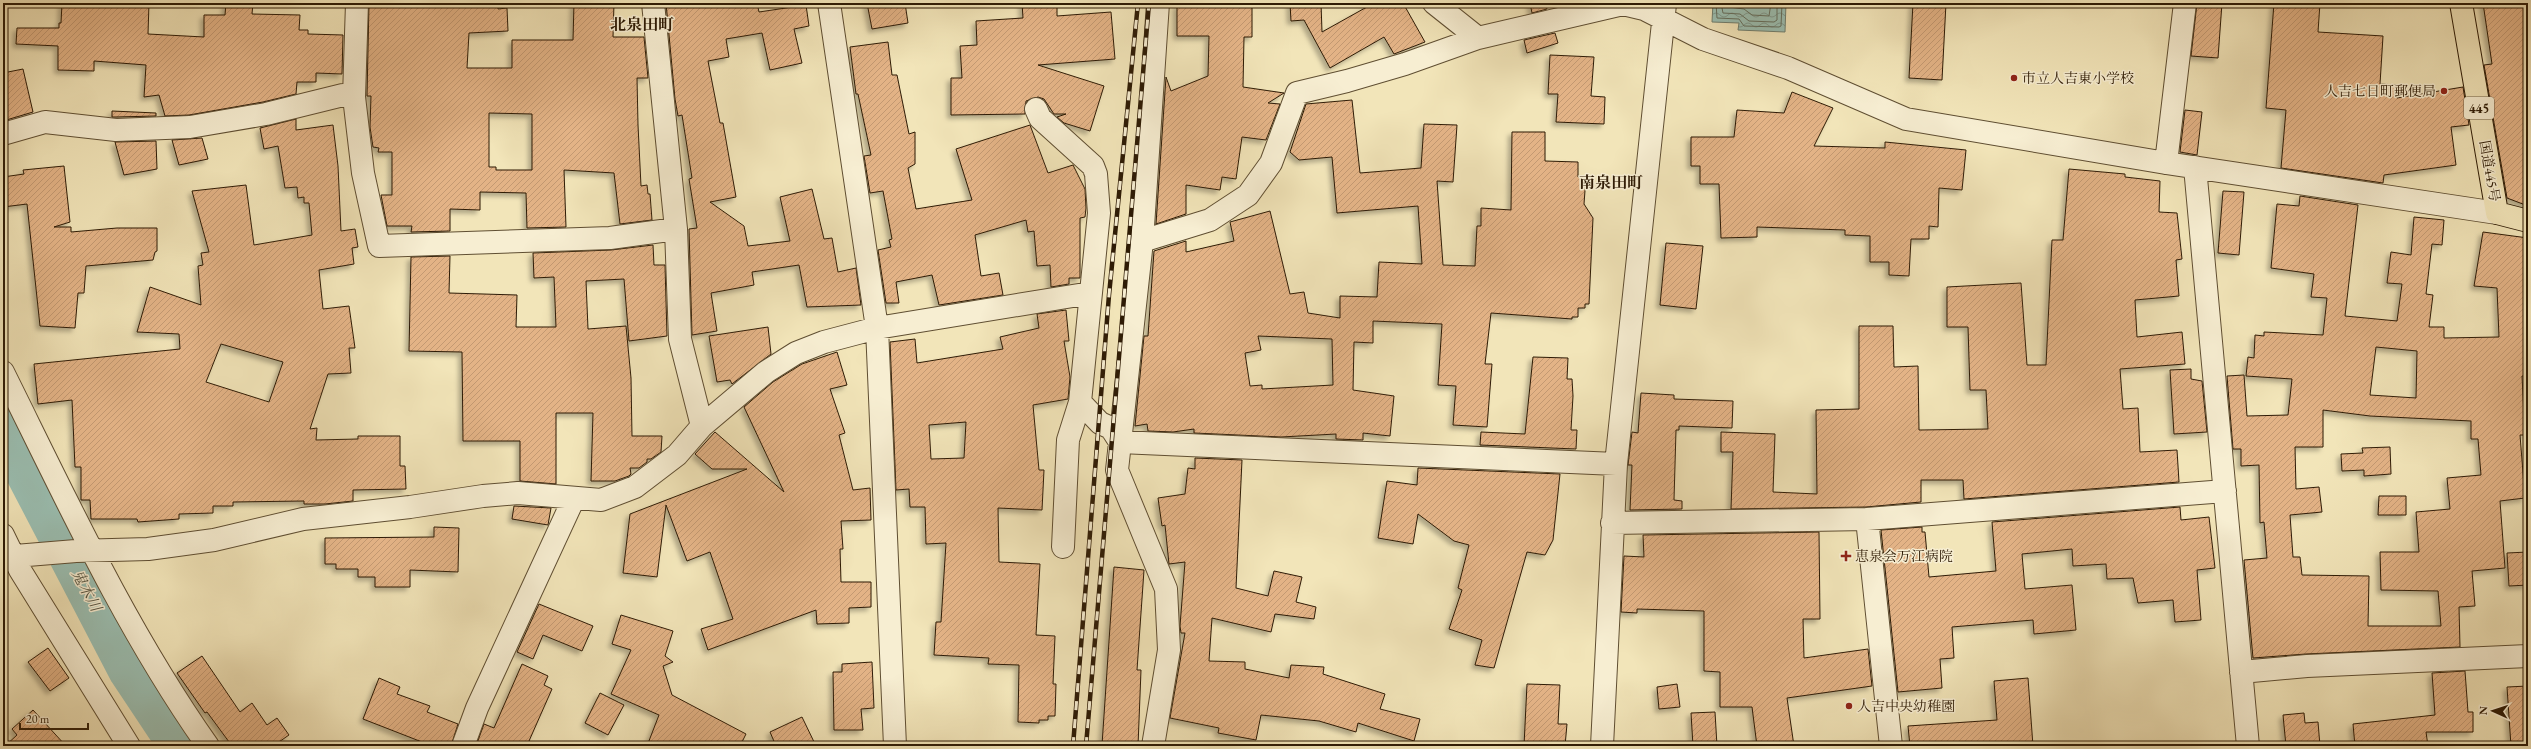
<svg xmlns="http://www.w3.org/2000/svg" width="2531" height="749" viewBox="0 0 2531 749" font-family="'EB Garamond','Noto Serif JP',serif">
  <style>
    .water { fill: url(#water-waves); stroke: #6f7d6d }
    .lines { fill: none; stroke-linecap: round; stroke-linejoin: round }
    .shore { stroke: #646d5c; stroke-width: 1 }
    .river { stroke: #9bbfb2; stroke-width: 41 }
    .building { fill: url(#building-hatch); stroke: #2e1b05; fill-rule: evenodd; filter: url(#shadow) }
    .minor-casing { stroke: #5f4e32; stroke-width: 24 }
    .highway-casing { stroke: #2e1b05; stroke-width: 24 }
    .minor { stroke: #f7eed2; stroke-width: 22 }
    .highway { stroke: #f2e5b9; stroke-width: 22 }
    .rail-casing { stroke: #2e1b05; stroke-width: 4.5 }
    .rail { stroke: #f7eed2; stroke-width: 3; stroke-dasharray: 9; stroke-linecap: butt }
    .poi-dot { fill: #8f2418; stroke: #f7eed2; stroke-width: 1.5 }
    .labels { text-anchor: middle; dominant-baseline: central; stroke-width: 3; stroke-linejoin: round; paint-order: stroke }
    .shield { fill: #f7eed2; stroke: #6a5a42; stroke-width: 1 }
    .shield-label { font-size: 13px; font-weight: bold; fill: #2e1b05 }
    .poi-label { font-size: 14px; fill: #2e1b05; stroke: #f7eed2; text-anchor: start }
    .street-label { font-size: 14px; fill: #2e1b05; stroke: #f7eed2 }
    .water-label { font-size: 15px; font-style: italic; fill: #545442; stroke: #f7eed2 }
    .quarter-label { font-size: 16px; font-weight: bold; fill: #2e1b05; stroke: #f7eed2 }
  </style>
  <defs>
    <pattern id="water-waves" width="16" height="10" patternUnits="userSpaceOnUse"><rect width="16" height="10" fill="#9bbfb2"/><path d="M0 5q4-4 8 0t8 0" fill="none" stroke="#7f9a8f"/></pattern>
    <pattern id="building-hatch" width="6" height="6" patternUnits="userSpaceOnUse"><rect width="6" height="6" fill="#e3b386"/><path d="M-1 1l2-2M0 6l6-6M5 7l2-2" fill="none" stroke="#c39972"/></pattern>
    <filter id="shadow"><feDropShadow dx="-3.5" dy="3.5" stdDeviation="2" flood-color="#0004"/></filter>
  </defs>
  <rect width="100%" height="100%" fill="#f2e5b9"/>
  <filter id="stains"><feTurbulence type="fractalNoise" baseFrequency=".005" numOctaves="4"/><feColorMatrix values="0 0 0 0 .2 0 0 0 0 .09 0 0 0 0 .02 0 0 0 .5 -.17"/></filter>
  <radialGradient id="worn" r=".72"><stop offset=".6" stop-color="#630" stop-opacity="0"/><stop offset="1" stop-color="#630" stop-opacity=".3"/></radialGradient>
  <path class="water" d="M1713 3H1786L1785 32 1738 30 1739 23 1712 22Z"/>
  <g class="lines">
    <path class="shore" d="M1716 3 1717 18 1739 19 1744 26 1779 27 1781 26 1782 3
      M1721 3 1723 13 1740 14 1749 21 1774 22 1777 20V3
      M1727 3 1729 7 1744 9 1752 15 1769 16 1771 3"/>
    <path class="river" d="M3 429 129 671 179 746"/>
  </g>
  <path class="building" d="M62 3H149L148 34 204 37V15H225L226 3H253L252 14 300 15 299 30H308V34L343 35 342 74 316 73V82H297L296 94 263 102 189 115 165 116 159 95 144 97 146 65 94 61V71L58 70V46L16 44 17 28H59V23H61Z
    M369 3H498V9L507 8 508 31 469 33 467 68H512V40H573L574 3H614L613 37H644L648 78H637L638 125 641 186 647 185 648 194H650L652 220 620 224 614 173 564 170 566 227 527 228 526 193 480 192V210L450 209V231L411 232 412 226H387L381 195H392V152H378L379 148 373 147 370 127 371 96H367ZM489 113 532 114V170H496V167H489Z
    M666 3H757L759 12 806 5 809 26 794 29 802 63 770 70 762 33 726 39 729 57 708 61 720 123H723L736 197 710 202 744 226 748 246 790 241 780 197 812 189 824 239 832 238 838 272 856 268 861 305 807 307 799 265 752 272 754 285 711 293 717 331 692 335 689 229 697 228 689 179 692 178 682 115 678 116 675 99Z
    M867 3H905L908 23 872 29Z
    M1022 3H1057V16L1111 12 1115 59 1038 65 1104 86 1090 131 1064 123 1057 117 1066 114H1054L1044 99 1038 97 1026 101 1025 114 951 115V78H962L960 46 977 45 976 21 1023 18Z
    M1290 3H1321L1322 32 1374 3H1403L1425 42 1394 54 1384 37 1330 68 1304 20 1291 21Z
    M1530 3H1545L1547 9 1532 13Z
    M1913 3H1946L1942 80 1909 78Z
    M2197 3H2222L2218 58 2191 56Z
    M2274 3H2320L2318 32 2383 36 2380 84 2397 85V98L2463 87 2469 125 2451 127 2456 165 2384 175 2383 183 2281 168 2286 110 2266 108Z
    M2483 3H2525L2528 24V206L2507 198 2484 65 2492 64Z
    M1177 5 1252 6V37H1244L1243 87 1284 93 1268 103 1280 104 1266 140 1242 137 1236 179 1222 177 1220 190 1186 185V214L1156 224 1166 77 1171 91 1208 76 1209 36H1177Z
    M1555 33 1558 43 1527 53 1524 40Z
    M888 42 892 75H897L909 134 915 132V164L908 168 916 209 972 200 956 149 1030 125 1048 173 1073 165 1085 189 1086 208 1085 217 1080 218V278H1069V284L1051 287 1050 265 1037 266 1034 231 1028 232 1026 220 975 235 981 276 999 273 1003 295 939 305 932 275 896 282 899 303H886L878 250 891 247 889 240 892 239 883 191 870 193 864 156 871 155 858 94H856L850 47Z
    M1550 55 1594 57 1591 96 1605 97 1604 124 1556 122 1558 94H1548Z
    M23 69 33 112 3 121V73Z
    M1792 92 1833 108 1814 146 1885 148V142L1966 150 1962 190 1939 188 1938 227 1929 226V239H1911L1909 276 1889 275V262H1870V236L1845 235V230L1757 227V237L1721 238 1719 184H1700V166H1691V137H1734L1737 110 1784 113Z
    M1352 100 1360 173 1421 168 1424 124 1457 125 1453 182 1437 181 1443 265 1475 266 1477 226H1481V208L1511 210 1512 132H1545V161L1578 162V177H1586L1584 204 1593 218 1589 304H1585V308H1578V317H1572V319L1491 313 1485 364H1492L1487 427 1453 425 1456 386 1438 385 1442 324 1373 321V343L1354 342 1353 390 1394 396 1390 436 1363 433V440L1336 439V434L1281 437 1194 433V429L1173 432 1148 431 1147 424 1135 426 1144 336H1148L1154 251 1186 241V252L1234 241 1230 222 1270 211 1290 294 1304 292 1308 313 1340 318V296L1377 297 1379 262 1422 264 1418 206 1337 213 1332 157 1299 160 1290 152 1306 104ZM1258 336 1332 339 1333 385 1262 389V385L1250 386 1245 353 1261 350Z
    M2185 110 2202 112 2197 155 2180 152Z
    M112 111 156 113V116L116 117H112Z
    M296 119V130L333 125 338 166 341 231 355 229 358 247 352 248 354 264 319 270 323 309 349 306 355 348H349L351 373 328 374 310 429 317 428 316 440 358 439V436H400V466H405L406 489 353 490V501L325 504H304V501L233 502V506H213V513L179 514V519L138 522 137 519H91L90 500H81V467H75L72 400 38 404 34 364 180 349 179 334 137 332 150 287 201 305 198 266 203 265 201 253 209 252 192 191 246 185 254 245 312 235 309 203H304V197L298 198 297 187 285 188 278 146 264 149 260 128ZM221 344 283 362 269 402 206 382Z
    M202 138 208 159 179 165 172 140Z
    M156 141 157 169 124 175 115 142Z
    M64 166 70 222 54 227H71V232L117 228H157V251L155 252 153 260 86 266 84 293H78L75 328 40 326 27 204 3 207V177L24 174 23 170Z
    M2069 169 2125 174V177L2160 181 2159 212 2177 213 2182 259 2176 260 2179 296 2135 300 2137 337 2182 332 2185 364 2120 369 2123 409 2138 408 2140 452 2177 450 2179 482 1964 499 1963 480H1921V502L1866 507 1731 509 1733 452H1721V432L1775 434 1773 492 1817 494 1816 410 1859 409V326H1893L1894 367 1918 366 1919 430 1988 429 1986 390H1970L1968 327H1947V287L2021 283 2027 365H2046L2052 240H2063Z
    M2223 191 2244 192 2239 255 2218 253Z
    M2300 196 2358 205 2345 316 2397 321 2402 284 2387 283 2391 252 2411 255 2414 217 2444 220 2442 245 2432 244 2426 294 2433 295 2429 327H2444V338L2499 337 2497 288 2474 286 2483 232 2528 238V284H2524L2526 324H2528V376H2522L2525 435H2520L2525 498 2500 501 2505 568 2472 571 2475 606 2459 607 2460 647 2306 654 2253 658 2244 560 2267 558 2264 522 2260 523 2259 465 2241 466V449H2233L2227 376 2244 375 2247 416 2288 415 2292 379 2246 376 2248 357 2254 358 2255 335 2264 336V332L2323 335 2327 298 2311 297 2314 274 2271 268 2277 204 2299 206ZM2376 347 2417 351 2416 398 2370 395ZM2323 410 2370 416 2471 421V439H2478L2481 475 2447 478 2450 509 2416 512 2419 552H2380L2381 590 2438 591 2441 626H2368L2369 576 2302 575 2300 557H2293L2290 515 2322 512 2319 487 2296 489 2295 447H2323Z
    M1666 243 1703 246 1696 309 1660 305Z
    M653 245 654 265H665L667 336 629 341 624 279 586 281 588 329 626 326 631 378 632 436H662L661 452 651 459H647V462L639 468H630L631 474 629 476 615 481H591L593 413H556V484L520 481V441H463L462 352 409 351 411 257 450 256 449 293 517 295 516 327H556L554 277 534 278 533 253 611 250Z
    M1066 310 1069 341H1064L1070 377 1068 399 1033 405 1039 470H1044L1042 510 998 508 999 562 1040 564 1036 635 1055 636 1053 684H1056L1055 716H1048V720H1039V723L1018 722 1019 665 988 664 989 658 934 655 936 622H941L946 543 926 544 925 507H910L909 489 896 490 890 342 915 339 917 363 1003 349 1000 337 1039 328 1037 314ZM966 422 964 458 931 459 929 425Z
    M768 327 771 354 732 384 730 380 717 382 709 336Z
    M837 352 847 385 830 389 845 433 839 435 853 490 870 488 871 520 841 521 843 549H840L841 582H871V607L849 608V623L817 624 816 610 708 650 701 629 733 619 710 552 687 561 666 505 657 577 623 573 630 514 747 469H712L695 454 715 432 784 492 744 407 773 382 802 364Z
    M1533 357 1568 358 1567 379H1572L1573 396 1571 430H1577L1576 449 1480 445 1481 432 1525 434Z
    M2191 369V379L2202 381 2207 432 2174 434 2170 370Z
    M1641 393 1674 395V399L1733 401 1732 428 1679 426V430H1676L1674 500 1682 501V509L1630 510 1632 465H1628L1632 432 1638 433Z
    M2390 447 2391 474 2364 476V470L2342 471 2341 454 2363 453 2362 448Z
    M1195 458 1242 460 1236 588 1268 596 1274 571 1302 577 1296 602 1316 607 1314 619 1275 614 1271 632 1212 618 1209 661 1245 662V669L1289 678 1291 665 1324 667 1323 674 1385 694 1380 709 1420 719 1414 741 1358 723 1356 732 1319 721 1261 715 1256 740 1218 733 1219 728 1170 718 1185 633H1181L1180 626 1185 562 1169 564 1165 525 1162 526 1158 498 1185 494 1188 468 1195 469Z
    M1418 468 1560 474 1553 540 1545 555 1527 552 1494 668 1475 665 1482 640 1449 629 1462 590 1458 588 1469 545 1454 541 1418 514 1413 544 1378 538 1387 481 1417 485Z
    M2379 496H2406V515H2378Z
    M514 506 551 508 548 525 512 519Z
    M2180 507 2181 520 2209 517 2215 568 2197 570 2201 620 2175 622 2173 600 2138 603 2133 578 2107 579 2106 564 2073 566 2072 549 2022 554 2025 589 2072 585 2076 630 2034 634 2033 620 1952 627 1954 658 1940 659 1942 688 1898 692 1881 530 1922 527V532H1925L1929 577 1996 571 1992 522Z
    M434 527 459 528 458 572 410 570V587H375V577H358V569H336V564H325V538L434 537Z
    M1819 532 1820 619H1803L1804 658 1868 649 1872 686 1787 698 1794 746H1757L1752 707H1720V672L1704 671V611L1637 609V613L1621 612 1624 556 1644 557 1643 535Z
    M2528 552V585L2509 586 2507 553Z
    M1114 567 1144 570 1137 670H1141L1138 746 1102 745Z
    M539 604 593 626 582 651 543 635 533 659 517 652Z
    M621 615 673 631 665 656 673 662 663 666 672 695 746 734 740 746H647L659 715 611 694 631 650 612 644Z
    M48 648 69 678 50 691 28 662Z
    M202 656 240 712 252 703 267 725 277 718 289 735 273 746H232L207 712 205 713 177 673Z
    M872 662 874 708 861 709 863 730H834L833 672H842V664Z
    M522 664 548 676 544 685 552 689 529 741 537 746H476L484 724 494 728Z
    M2465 671 2468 712H2473V732H2426L2428 746H2355L2353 724 2435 715 2432 673Z
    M379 678 400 687 397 694 430 706 427 712 458 724 451 746H420L422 742 363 719Z
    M2028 678 2033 746H1910L1908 726 1997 720 1994 681Z
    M1527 684 1560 685 1558 724H1567L1565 746H1524Z
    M1677 684 1680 707 1659 709 1657 687Z
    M2528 686V746H2511L2507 687Z
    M600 693 624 705 608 735 585 723Z
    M33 710 66 746H5L17 735 12 729Z
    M1715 712 1717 746H1693L1691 713Z
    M2304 713 2305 723 2318 722 2320 746H2286L2283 715Z
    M802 717 816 746H776L770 732Z"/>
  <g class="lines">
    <g class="minor-casing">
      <path id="minor" d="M357 3 354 97 363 173 379 246 610 238 676 229 680 339 702 426
        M653 3 676 229
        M829 3 877 328 895 746
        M1434 3 1478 38
        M1036 109 1040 118 1093 166 1096 174 1099 213 1080 402 1100 423 1111 428 1120 442 1616 464
        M3 134 45 122 116 130 190 127 266 114 343 95 354 97
        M2166 163 2185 3
        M2195 167 2248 746
        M1142 241 1210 220 1248 195 1271 163 1297 93 1347 81 1405 64 1478 38 1623 4 1644 9 1703 39 1788 68 1906 119 2166 163 2497 213
        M3 372C66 499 126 630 208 746
        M1867 519 1891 746
        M1612 523 1867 519 2225 491
        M3 535 20 570 129 746
        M1063 547 1068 440 1080 402
        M3 557 76 551 148 549 214 540 303 519 410 507 483 496 518 493 601 500 635 487 677 455 702 426 766 372 796 353 824 342 877 328 1091 293
        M2241 672 2307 666 2528 656
        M463 746 477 708 574 498
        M1153 746 1169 650 1166 589 1117 470 1142 241 1158 3
        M1602 746 1616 464 1665 4"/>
    </g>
    <g class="highway-casing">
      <path id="highway" d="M2461 3 2497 213 2528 221"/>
    </g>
    <use href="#minor" class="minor"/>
    <use href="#highway" class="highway"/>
    <g class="rail-casing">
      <path id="rail" d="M1073 746 1109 295 1138 3
        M1086 746 1149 3"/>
    </g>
    <use href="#rail" class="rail"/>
  </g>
  <g class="poi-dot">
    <circle cx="2014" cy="78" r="4"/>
    <circle cx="2444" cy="91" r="4"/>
    <path d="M1844 550h4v4h4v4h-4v4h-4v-4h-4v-4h4z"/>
    <circle cx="1849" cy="706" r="4"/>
  </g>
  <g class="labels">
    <rect class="shield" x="2464" y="97" width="30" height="22" rx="3"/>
    <g class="shield-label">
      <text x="2479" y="108">445</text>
    </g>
    <g class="poi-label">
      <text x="2022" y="78">市立人吉東小学校</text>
      <text x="2436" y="91" text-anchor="end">人吉七日町郵便局</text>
      <text x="1855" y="556">恵泉会万江病院</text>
      <text x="1857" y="706">人吉中央幼稚園</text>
    </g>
    <g class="street-label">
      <text transform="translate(2490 171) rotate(80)">国道445号</text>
    </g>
    <g class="water-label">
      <text transform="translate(87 590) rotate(62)">鬼木川</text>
    </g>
    <g class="quarter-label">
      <text x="642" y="24">北泉田町</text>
      <text x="1611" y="182">南泉田町</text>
    </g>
  </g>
  <rect width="2531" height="749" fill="none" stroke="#f2e5b9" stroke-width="16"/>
  <rect x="4" y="4" width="2523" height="741" fill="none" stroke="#2e1b05" stroke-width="2"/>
  <rect x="8" y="8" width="2515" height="733" fill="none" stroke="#2e1b05"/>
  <g transform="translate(2493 711) rotate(273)" stroke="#f7eed2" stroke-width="3" paint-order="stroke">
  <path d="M0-3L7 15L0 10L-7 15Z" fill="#2e1b05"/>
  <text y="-6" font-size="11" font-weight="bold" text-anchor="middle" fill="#2e1b05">N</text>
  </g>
  <path d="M20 723v6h68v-6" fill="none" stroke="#2e1b05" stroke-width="2"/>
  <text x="26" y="723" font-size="12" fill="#2e1b05" stroke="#f7eed2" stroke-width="3" paint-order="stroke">20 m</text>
  <rect width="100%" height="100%" filter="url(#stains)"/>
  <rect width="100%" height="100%" fill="url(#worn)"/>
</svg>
